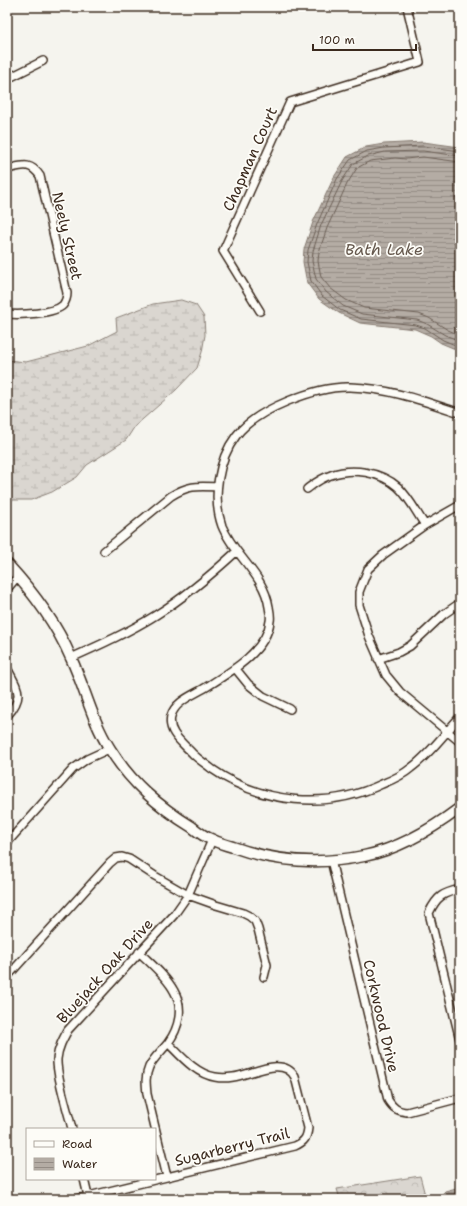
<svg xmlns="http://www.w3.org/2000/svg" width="467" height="1206" viewBox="0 0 467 1206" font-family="'Shantell Sans',sans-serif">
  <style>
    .forest { fill: url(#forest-crowns); stroke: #8a8077 }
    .wetland { fill: url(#wetland-marsh); stroke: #8a8077 }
    .water { fill: url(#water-rules); stroke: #84786e }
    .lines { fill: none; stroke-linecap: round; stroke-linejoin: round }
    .shore { stroke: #6b5e54; stroke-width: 1 }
    .street-casing { stroke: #3b2a1e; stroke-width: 10 }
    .secondary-casing { stroke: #3b2a1e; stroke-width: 13 }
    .street { stroke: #fdfcf7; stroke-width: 7 }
    .secondary { stroke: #fdfcf7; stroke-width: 10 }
    .labels { text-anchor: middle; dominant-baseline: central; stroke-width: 3.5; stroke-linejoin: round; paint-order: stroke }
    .street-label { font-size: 15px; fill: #3b2a1e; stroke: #fdfcf7 }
    .water-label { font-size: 16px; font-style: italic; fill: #65584d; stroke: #fdfcf7 }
  </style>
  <defs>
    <pattern id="forest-crowns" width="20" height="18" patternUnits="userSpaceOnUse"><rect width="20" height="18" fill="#dad6d0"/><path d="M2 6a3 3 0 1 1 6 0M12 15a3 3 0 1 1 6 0" fill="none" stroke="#bcb8b2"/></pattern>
    <pattern id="wetland-marsh" width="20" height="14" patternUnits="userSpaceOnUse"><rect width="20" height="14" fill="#dad6d0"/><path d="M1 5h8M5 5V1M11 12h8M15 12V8" fill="none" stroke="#bcb8b2"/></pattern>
    <pattern id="water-rules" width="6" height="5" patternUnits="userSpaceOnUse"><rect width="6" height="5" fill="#b4aca4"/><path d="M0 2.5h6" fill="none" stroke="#948c85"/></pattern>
  </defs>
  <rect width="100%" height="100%" fill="#f5f4ee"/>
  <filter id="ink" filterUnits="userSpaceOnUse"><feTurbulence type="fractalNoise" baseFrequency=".025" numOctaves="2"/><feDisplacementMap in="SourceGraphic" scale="8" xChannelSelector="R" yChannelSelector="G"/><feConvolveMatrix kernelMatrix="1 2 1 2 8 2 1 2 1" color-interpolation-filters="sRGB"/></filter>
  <g filter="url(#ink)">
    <path class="forest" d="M420 1176 426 1199H340L337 1189Z"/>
    <path class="wetland" d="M181 300 196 305 204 317 205 335 202 352 197 368 176 390 135 426 126 440 87 465 77 477 52 492 31 500H12L7 497V360L26 362 88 346 117 331 116 318 153 304Z"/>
    <path class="water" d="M423 142 460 147V351L441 343 431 336 415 329 360 323 339 313 319 299 307 283 303 262 304 249 313 222 334 177 347 157 366 147 384 144Z
      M460 1187V1199H440L439 1198 445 1191Z"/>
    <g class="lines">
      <path class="shore" d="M460 151 423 146 384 148 367 151 350 160 337 179 317 224 308 250 307 262 311 281 322 296 340 310 361 319 416 325 425 328 443 340 460 347
        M460 156 423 151 385 152 368 156 353 164 342 181 321 225 313 251 312 261 316 279 326 292 343 306 362 314 417 320 427 324 445 335 460 341
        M460 162 423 157 406 159 395 158 370 161 357 168 347 184 327 228 319 252 318 261 321 277 330 288 346 300 364 308 419 314 429 318 448 330 460 335"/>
      <g class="street-casing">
        <path id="street" d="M7 79 43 61
          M7 169C22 166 30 161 40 176L67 293C67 297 66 301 63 305 54 314 20 315 7 314
          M260 311 223 251 290 102 420 62 407 7
          M460 413C424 401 388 388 350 387 317 386 256 409 236 436 218 460 212 498 222 526 234 556 264 574 269 607 270 612 271 617 270 621 267 652 227 674 203 689 191 696 175 702 171 716 167 733 183 743 193 754 199 760 206 764 212 769 262 804 327 810 382 784 392 780 403 775 411 768 430 754 444 734 460 717
          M307 489C315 483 321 478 331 475 352 467 381 472 398 487 409 497 416 512 425 525
          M460 505 425 525 383 555 368 569 359 592V605L369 636 386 675 400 692 460 742
          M104 551 171 496C189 485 197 486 217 487
          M7 589 18 576
          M71 658C100 645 129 632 156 615 185 597 211 575 237 551
          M378 659 399 652 410 646 444 614 460 603
          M7 668C18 689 25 696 7 716
          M235 668 248 684 263 696 290 709
          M7 843 73 769 87 759 109 749
          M331 860 388 1100C393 1108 397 1111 407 1112L460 1098
          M460 889C443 893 437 896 429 913L460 1040
          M139 952C151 964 166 976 174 991 184 1008 179 1028 168 1043 162 1051 154 1057 149 1067 145 1076 146 1084 147 1094L167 1177
          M7 977 110 863 116 858 122 857 129 859 155 876 188 895 216 905 243 913 249 916 255 921 258 929 267 965 264 977
          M72 1129C68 1111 56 1076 57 1059 58 1048 63 1039 68 1030L174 915 188 895 212 840
          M84 1179 88 1196
          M76 1199 295 1146C304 1142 307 1138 308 1128L295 1077C283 1055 251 1075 233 1077 227 1078 220 1078 215 1077 196 1074 181 1056 168 1043"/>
      </g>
      <g class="secondary-casing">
        <path id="secondary" d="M7 564C33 592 56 623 71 658 85 688 92 721 110 749 131 783 158 806 192 827 198 832 205 837 213 840 219 843 226 845 233 847 275 862 320 865 364 856 399 849 432 829 460 808"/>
      </g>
      <use href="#street" class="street"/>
      <use href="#secondary" class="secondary"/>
    </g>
  </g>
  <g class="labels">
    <g class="street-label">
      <text transform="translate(250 159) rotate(-66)">Chapman Court</text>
      <text transform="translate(67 236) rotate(77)">Neely Street</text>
      <text transform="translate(105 971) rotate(-48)">Bluejack Oak Drive</text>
      <text transform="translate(381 1016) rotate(77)">Corkwood Drive</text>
      <text transform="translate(232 1147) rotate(-14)">Sugarberry Trail</text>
    </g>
    <g class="water-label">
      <text x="384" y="249">Bath Lake</text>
    </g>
  </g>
  <rect width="467" height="1206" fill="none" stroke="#fdfcf7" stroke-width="24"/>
  <rect x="12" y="12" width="443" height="1182" fill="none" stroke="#3b2a1e" stroke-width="1.5" filter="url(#ink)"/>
  <rect x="26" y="1128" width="130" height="52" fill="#fdfcf7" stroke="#afa8a0"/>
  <rect x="34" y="1141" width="20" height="6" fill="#fdfcf7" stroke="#afa8a0"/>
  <text x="62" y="1148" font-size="12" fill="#3b2a1e">Road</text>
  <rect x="34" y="1158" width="20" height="12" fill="url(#water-rules)" stroke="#afa8a0"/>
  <text x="62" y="1168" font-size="12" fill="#3b2a1e">Water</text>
  <path d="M313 44v6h103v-6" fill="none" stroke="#3b2a1e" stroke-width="2"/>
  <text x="319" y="44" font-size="12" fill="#3b2a1e" stroke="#fdfcf7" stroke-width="3" paint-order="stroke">100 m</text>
</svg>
